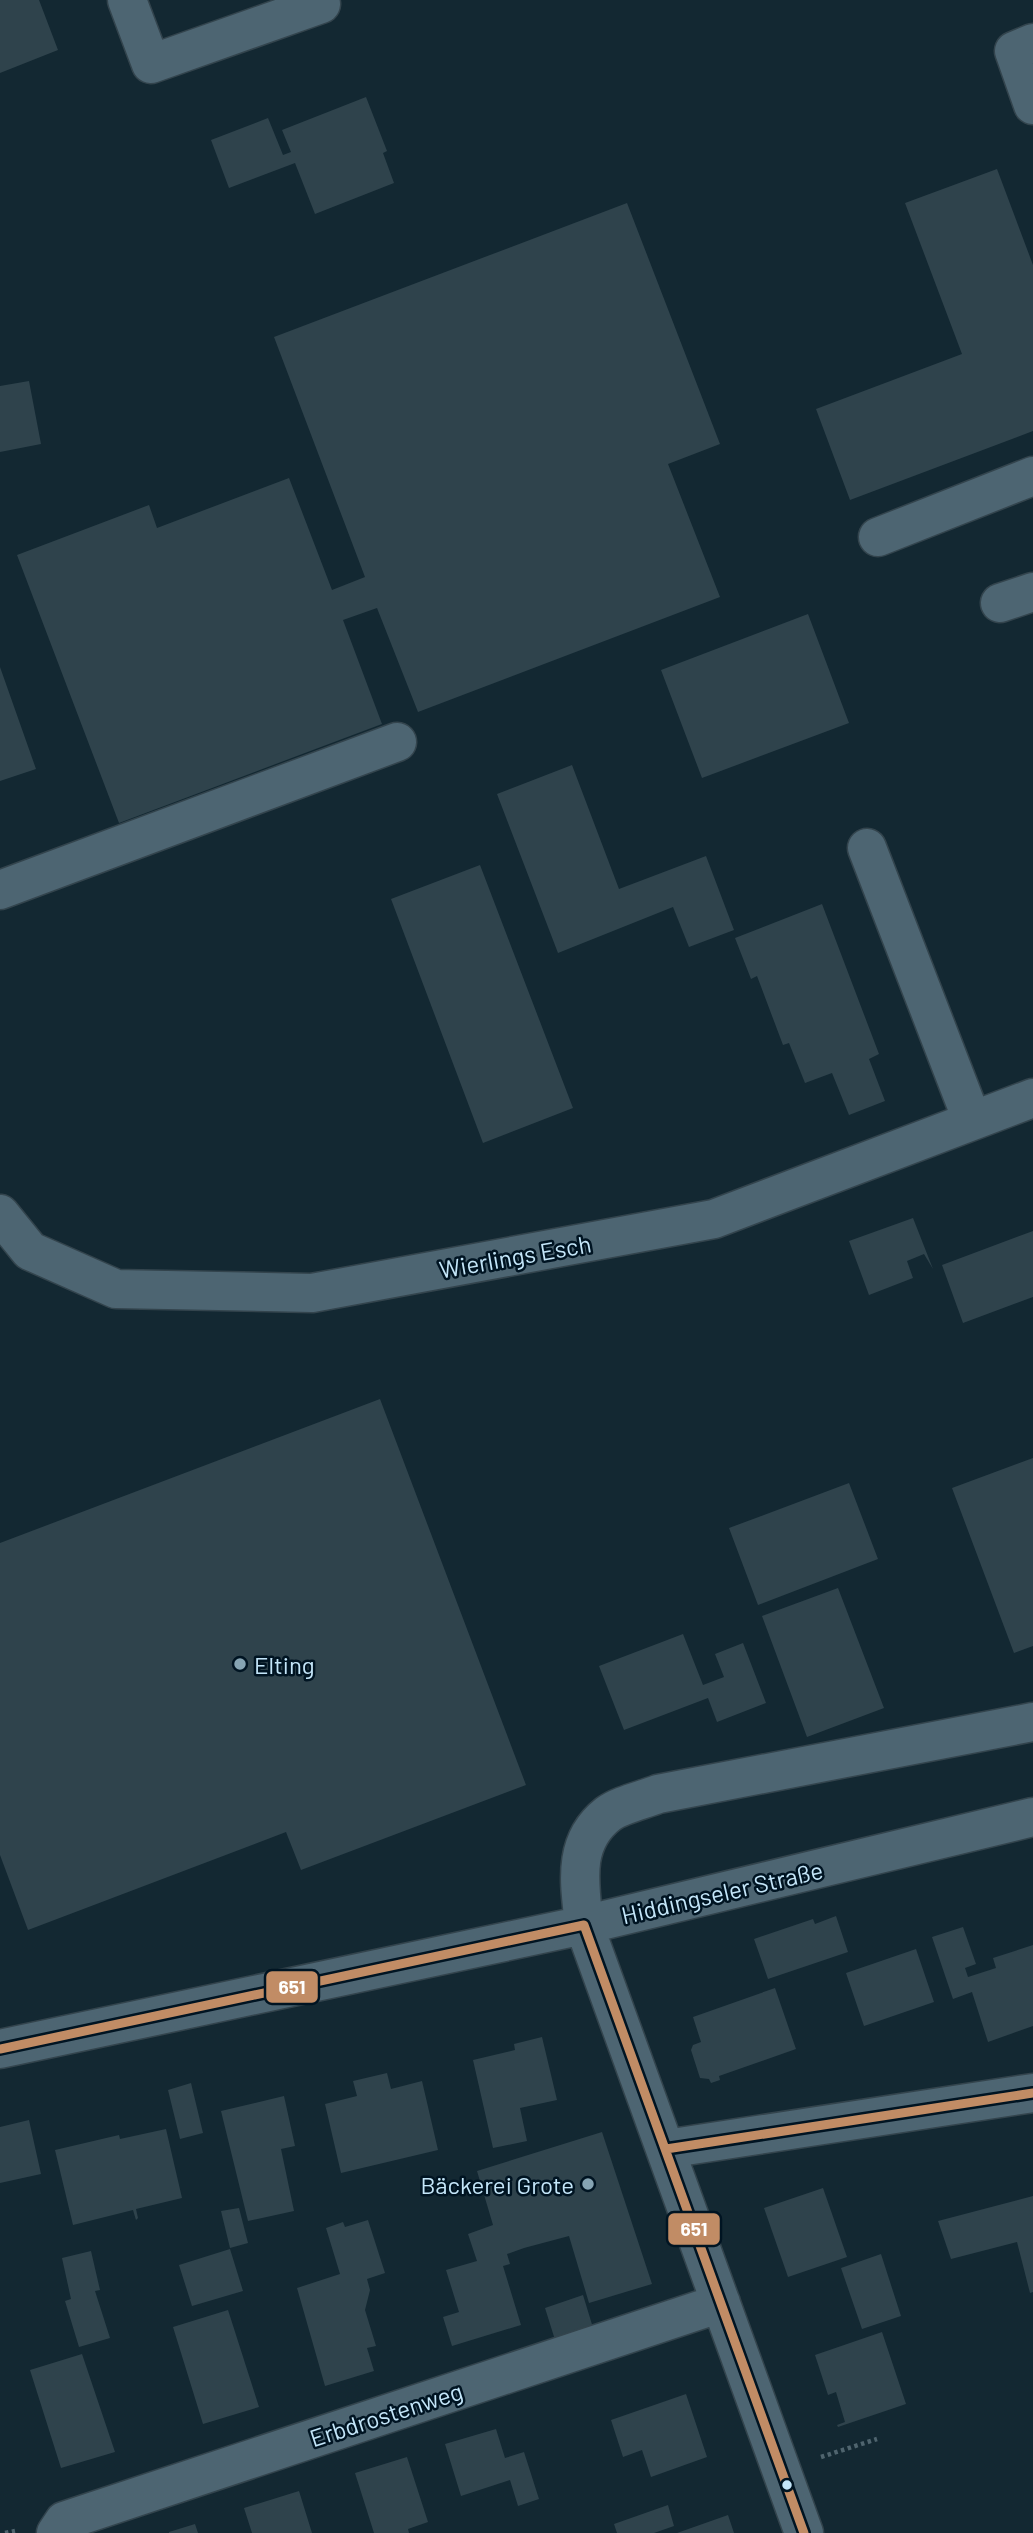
<svg xmlns="http://www.w3.org/2000/svg" width="1033" height="2533" viewBox="0 0 1033 2533" font-family="Barlow,sans-serif">
  <style>
    .building { fill: #2f434c }
    .lines { fill: none; stroke-linecap: round; stroke-linejoin: round }
    .minor-casing { stroke: #33444d; stroke-width: 41 }
    .path { stroke: #4f646e; stroke-width: 4.5; stroke-dasharray: 3.5 3.5; stroke-linecap: butt }
    .minor { stroke: #4d6572; stroke-width: 38 }
    .bus-1-casing { stroke: #001422; stroke-width: 14 }
    .bus-1 { stroke: #c18c65; stroke-width: 9 }
    .poi-dot { fill: #86a4b3; stroke: #001422; stroke-width: 2.5 }
    .bus-dot { fill: #c4e6f9; stroke: #001422; stroke-width: 2.5 }
    .labels { text-anchor: middle; dominant-baseline: central; stroke-width: 5; stroke-linejoin: round; paint-order: stroke }
    .street-label { font-size: 24px; fill: #c4e6f9; stroke: #001422 }
    .poi-label { font-size: 24px; fill: #c4e6f9; stroke: #001422; text-anchor: start }
    .line-badge { stroke: #001422; stroke-width: 2.5 }
    .badge-label { font-size: 19px; text-anchor: middle; font-weight: bold; fill: #fff }
  </style>
  <rect width="100%" height="100%" fill="#132832"/>
  <path class="building" d="M0 0H39L58 50 0 73Z
    M366 97 387 151 383 153 394 183 315 214 295 163 229 188 211 140 268 118 283 155 291 152 282 130Z
    M997 169 1033 265V431L850 500 816 409 962 354 905 203Z
    M627 203 720 444 668 464 720 597 418 712 377 608 343 620 382 724 119 823 17 555 149 505 157 528 289 478 332 590 365 577 274 337Z
    M29 381 41 444 0 452V386Z
    M808 614 849 723 702 778 661 670Z
    M0 667 36 769 0 781Z
    M572 765 619 889 706 856 734 930 689 947 673 907 558 953 497 794Z
    M480 865 573 1108 483 1143 391 899Z
    M822 904 879 1054 869 1059 885 1101 849 1115 832 1073 805 1083 789 1043 783 1045 757 976 751 979 735 938Z
    M913 1218 933 1269 924 1254 907 1261 913 1278 869 1295 849 1241Z
    M1033 1231V1297L963 1323 942 1265Z
    M380 1399 526 1785 301 1870 286 1832 28 1930 0 1855V1543Z
    M1033 1458V1646L1014 1653 952 1488Z
    M849 1483 878 1559 758 1605 729 1528Z
    M838 1588 884 1708 807 1737 762 1616Z
    M683 1634 703 1685 724 1677 715 1654 743 1643 766 1703 717 1722 708 1698 624 1730 599 1666Z
    M836 1916 848 1952 768 1979 754 1939 813 1919 815 1924Z
    M963 1927 976 1964 965 1968 968 1977 996 1968 993 1958 1033 1945V2026L988 2042 972 1992 953 1999 932 1937Z
    M916 1949 934 2002 864 2026 846 1973Z
    M775 1988 796 2049 719 2076 720 2080 711 2083 709 2079 700 2078 691 2050 693 2045 701 2042 693 2017Z
    M542 2037 557 2100 520 2108 527 2141 493 2148 473 2060 515 2050 514 2044Z
    M387 2073 391 2089 422 2081 438 2150 341 2173 325 2104 357 2096 353 2081Z
    M191 2083 203 2133 180 2139 168 2090Z
    M284 2096 295 2146 281 2149 294 2211 248 2221 221 2111Z
    M29 2120 41 2174 0 2183V2127Z
    M166 2129 182 2198 136 2209 138 2218 136 2220 133 2210 73 2225 55 2150 119 2135 120 2139Z
    M602 2132 652 2284 589 2303 569 2236 524 2248 507 2254 510 2264 503 2266 521 2325 452 2346 443 2317 459 2312 446 2270 477 2261 468 2234 493 2225 477 2171Z
    M823 2188 847 2257 788 2277 764 2208Z
    M1033 2196V2292L1030 2293 1017 2242 951 2259 938 2221Z
    M239 2208 248 2243 230 2248 221 2211Z
    M368 2220 385 2273 367 2279 370 2290 365 2310 376 2346 367 2348 374 2371 325 2386 297 2288 340 2274 326 2228 343 2222 345 2227Z
    M230 2249 243 2291 192 2306 179 2265Z
    M91 2251 100 2290 95 2291 110 2338 79 2347 65 2301 71 2299 62 2258Z
    M881 2254 901 2316 862 2329 841 2268Z
    M583 2295 594 2331 556 2343 545 2308Z
    M228 2310 259 2407 203 2424 173 2327Z
    M882 2332 906 2404 838 2427 837 2425 845 2422 836 2392 828 2395 815 2355Z
    M82 2354 115 2452 61 2468 30 2370Z
    M686 2394 707 2457 651 2477 642 2450 623 2457 611 2420Z
    M496 2429 505 2458 524 2452 539 2499 518 2506 510 2480 461 2496 445 2444Z
    M407 2457 428 2522 408 2529 409 2533H374L355 2473Z
    M299 2491 312 2533H252L244 2508Z
    M668 2505 674 2526 654 2533H617L614 2524Z
    M728 2515 734 2533H677Z
    M195 2524 198 2533H169V2532Z"/>
  <g class="lines">
    <g class="minor-casing">
      <path id="minor" d="M127 0 151 64 321 4 319 0
        M1033 43 1014 51 1033 105
        M878 537 1033 476
        M1000 603 1033 592
        M867 848 972 1120
        M0 890 397 742
        M0 1214 30 1251 116 1289 312 1293 714 1219 1033 1098
        M0 2049 584 1925 1033 1817
        M666 2149 1033 2093
        M56 2533 64 2521 721 2303
        M804 2533 584 1925C580 1885 571 1843 608 1814 620 1805 643 1800 658 1794L1033 1722"/>
    </g>
    <path class="path" d="M821 2457 877 2439
      M5 2533 15 2531"/>
    <use href="#minor" class="minor"/>
    <g class="bus-1-casing">
      <path id="bus-1" d="M584 1925 804 2533
        M0 2049 584 1925
        M666 2149 1033 2093"/>
    </g>
    <use href="#bus-1" class="bus-1"/>
  </g>
  <g class="poi-dot">
    <circle cx="240" cy="1664" r="7"/>
    <circle cx="588" cy="2184" r="7"/>
  </g>
  <circle class="bus-dot" cx="787" cy="2485" r="6"/>
  <g class="labels">
    <g class="street-label">
      <text transform="translate(515 1256) rotate(-10)">Wierlings Esch</text>
      <text transform="translate(722 1892) rotate(-13)">Hiddingseler Straße</text>
      <text transform="translate(386 2414) rotate(-18)">Erbdrostenweg</text>
    </g>
    <g class="poi-label">
      <text x="254" y="1664">Elting</text>
      <text x="574" y="2184" text-anchor="end">Bäckerei Grote</text>
    </g>
  </g>
  <g class="line-badge">
    <rect x="265" y="1970" width="54" height="34" rx="7" fill="#c18c65"/>
    <rect x="667" y="2212" width="54" height="34" rx="7" fill="#c18c65"/>
  </g>
  <g class="badge-label">
    <text x="292" y="1994">651</text>
    <text x="694" y="2236">651</text>
  </g>
</svg>
